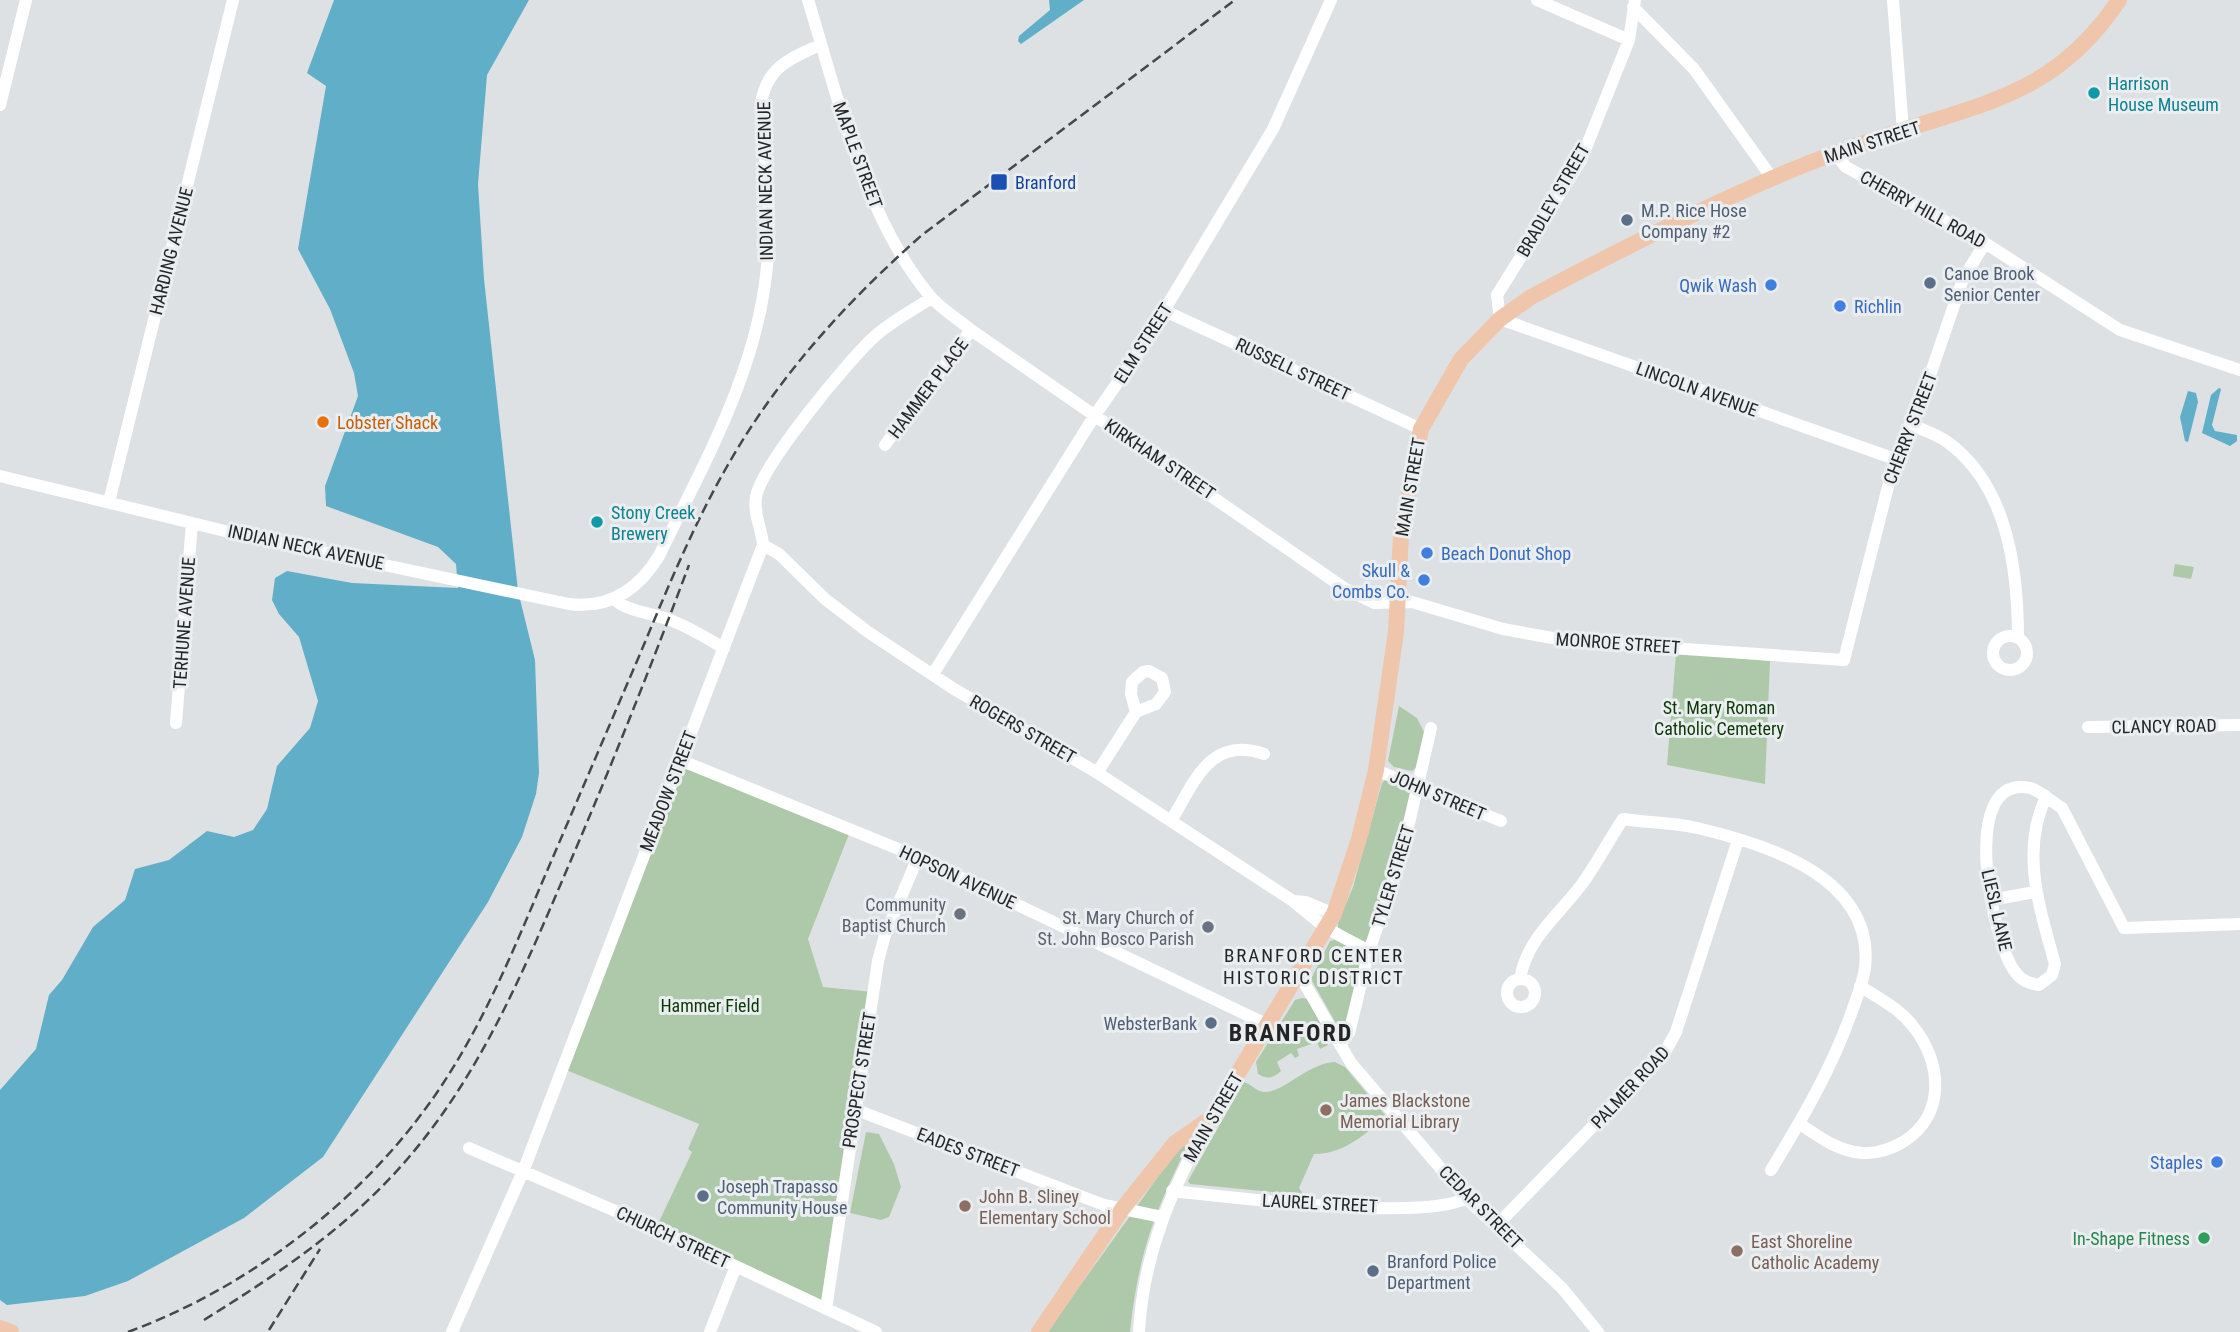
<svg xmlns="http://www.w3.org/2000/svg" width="2240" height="1332" viewBox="0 0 2240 1332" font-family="'Roboto Condensed',sans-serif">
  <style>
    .green { fill: #aec9a9 }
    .water { fill: #61aec8 }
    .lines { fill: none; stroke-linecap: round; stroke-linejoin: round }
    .minor { stroke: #fff; stroke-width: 12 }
    .major { stroke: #efc5ac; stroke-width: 16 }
    .rail { stroke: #454748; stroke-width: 2.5; stroke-dasharray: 10 5; stroke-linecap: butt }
    .culture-dot { fill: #0f9aa8; stroke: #ebeef1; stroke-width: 2.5 }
    .transit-dot { fill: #1a4fb4; stroke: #ebeef1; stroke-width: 2.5 }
    .service-dot { fill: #5c6f8a; stroke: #ebeef1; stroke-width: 2.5 }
    .shop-dot { fill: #3f7fe0; stroke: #ebeef1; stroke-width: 2.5 }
    .food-dot { fill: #e8710a; stroke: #ebeef1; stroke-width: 2.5 }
    .worship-dot { fill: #6b7280; stroke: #ebeef1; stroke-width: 2.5 }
    .education-dot { fill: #8d6e63; stroke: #ebeef1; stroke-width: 2.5 }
    .leisure-dot { fill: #2e9e5b; stroke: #ebeef1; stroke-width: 2.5 }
    .labels { text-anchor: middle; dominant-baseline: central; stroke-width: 6; stroke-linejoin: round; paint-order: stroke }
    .culture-label { font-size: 18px; fill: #0d838f; stroke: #ebeef1; text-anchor: start }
    .street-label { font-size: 18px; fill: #242526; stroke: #ebeef1 }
    .transit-label { font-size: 18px; fill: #164399; stroke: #ebeef1; text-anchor: start }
    .service-label { font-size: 18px; fill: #4e5e75; stroke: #ebeef1; text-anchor: start }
    .shop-label { font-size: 18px; fill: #366cbe; stroke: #ebeef1; text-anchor: end }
    .food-label { font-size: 18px; fill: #c56008; stroke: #ebeef1; text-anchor: start }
    .park-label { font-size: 18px; fill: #0c3805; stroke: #ebeef1 }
    .worship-label { font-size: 18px; fill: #5b616d; stroke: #ebeef1; text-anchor: end }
    .education-label { font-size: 18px; fill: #785e54; stroke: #ebeef1; text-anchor: start }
    .leisure-label { font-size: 18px; fill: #27864d; stroke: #ebeef1; text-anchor: end }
    .neighbourhood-label { font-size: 19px; letter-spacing: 2px; fill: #242526; stroke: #ebeef1 }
    .district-label { font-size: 24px; font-weight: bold; letter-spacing: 2px; fill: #242526; stroke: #ebeef1 }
  </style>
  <rect width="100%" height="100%" fill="#dee1e4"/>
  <path class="green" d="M2175 564 2194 567 2191 579 2173 576Z
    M1676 653 1770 661 1765 784 1667 765Z
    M1399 706 1417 718 1425 734 1417 767 1412 771 1394 767 1388 761Z
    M680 760 851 829 808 939 823 987 873 992 826 1309 656 1228 692 1152 688 1149 699 1124 561 1068Z
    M1386 779 1407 787 1411 795 1369 939 1365 942 1338 928V923L1353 887 1382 783Z
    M1335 940 1362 954 1364 959 1346 1031 1342 1034 1311 979 1330 941Z
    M1302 998 1307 999 1324 1030 1328 1045 1320 1049 1317 1042 1297 1049 1299 1056 1295 1058 1291 1053 1277 1062 1281 1071C1273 1078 1268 1080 1258 1074L1256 1062 1295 1000Z
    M1335 1062 1345 1067 1386 1116C1367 1134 1341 1155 1314 1154L1299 1188 1304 1195 1190 1184 1188 1181 1244 1082C1251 1084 1255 1090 1263 1092 1283 1094 1307 1063 1335 1062Z
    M866 1132 879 1134 894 1164 901 1187 889 1217 881 1220 850 1213Z
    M1184 1145 1186 1149C1153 1215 1138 1257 1130 1332H1047L1180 1146Z"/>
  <path class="water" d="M334 0H529L487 75 478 184 484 279 518 591 535 660 539 773 536 794 522 837 488 902 323 1157 244 1218 128 1281 85 1296 7 1305 0 1300V1090L36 1049 49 995 62 980 93 927 125 900 135 869 169 860 207 831 234 837 253 830 267 809 277 766 310 728 318 701 299 637 279 614 272 600 275 578 287 571 352 583 458 588 456 564 438 547 326 506 325 486 358 396 354 373 330 309 298 249 326 86 307 73Z
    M1049 0H1084L1021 44 1018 41 1019 36 1050 10Z
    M2219 388 2221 389 2212 425 2215 431 2237 435V441L2230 446 2202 433 2211 395Z
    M2188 391 2196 393 2198 402 2188 442 2185 441 2180 417Z"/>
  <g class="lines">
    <path class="minor" d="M808 0C838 97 864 217 930 296 941 309 958 319 971 330L1344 588 1374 603 1412 602 1503 629 1569 641 1844 660 1895 459 1924 393 1963 279 1985 243
      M1537 0 1629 40
      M1635 0 1629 40 1581 160 1497 295 1500 319 1895 459
      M1893 0 1903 130
      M1633 7 1694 69 1772 178
      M0 105 26 0
      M1834 153 1846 167 1985 243 2120 330 2240 370
      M1165 311 1421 429
      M1912 425C1923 430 1936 434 1946 441 2007 484 2018 568 2018 638
      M885 445 971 330
      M0 476 233 533 569 604C609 609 638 590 659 556 706 459 762 363 768 253 771 203 764 153 761 104 766 68 790 58 820 45
      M109 502 233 0
      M763 545 779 554 825 599 868 632 954 689 1096 772 1293 901 1326 928 1369 951
      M614 599C628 613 657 613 675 622 692 629 708 639 724 648
      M1993 653a17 17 0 1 1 34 0a17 17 0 1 1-34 0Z
      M933 674 1095 415 1141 349 1273 129 1331 0
      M176 723 192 523
      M2088 727 2240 725
      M680 760 918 857 1268 1025
      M1376 770 1501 821
      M1097 773 1136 712 1131 694 1132 682 1143 672 1149 671 1162 678 1165 692 1156 704 1136 712
      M2046 797C2020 852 2040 909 2055 964L2052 975 2039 985C2029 983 2022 981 2016 973 1992 944 1957 772 2030 788 2041 791 2052 802 2062 808L2124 928 2240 924
      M1171 821C1194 783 1210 735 1264 754
      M1991 900 2035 892
      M1293 901 1306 902 1334 914
      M1299 974 1351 1063 1466 1198 1562 1288 1598 1332
      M1520 979C1527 938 1558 916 1582 884 1597 863 1609 840 1623 819 1648 823 1672 822 1697 828 1766 844 1875 877 1865 968 1863 983 1856 999 1851 1014 1831 1070 1802 1119 1771 1170
      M1507 993a14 14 0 1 1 28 0a14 14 0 1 1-28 0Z
      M1340 1045 1349 1033 1369 951 1401 858 1431 728
      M854 1109 1104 1205 1162 1217
      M1800 1124C1819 1137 1838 1151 1862 1153 1877 1154 1891 1149 1903 1142 1947 1115 1942 1061 1912 1025 1899 1008 1878 998 1860 986
      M469 1148 650 1226 876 1332
      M1172 1191C1230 1197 1424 1222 1466 1198
      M1498 1224 1665 1052 1676 1032 1738 840
      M826 1309 878 961 885 935 918 857
      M452 1332 524 1169 763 545C762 529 753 514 756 497 761 466 848 361 873 338 890 322 912 311 931 298
      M710 1332 736 1266
      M1139 1332C1143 1253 1173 1186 1211 1118"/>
    <path class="major" d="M0 1328 11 1332
      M1039 1332 1123 1208 1175 1143 1211 1118 1334 914 1359 839 1376 770 1396 632 1401 535 1421 429 1461 359 1500 319 1531 297C1610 255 1691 213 1773 178 1816 159 1859 144 1903 130 1996 101 2061 87 2119 0"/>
    <path class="rail" d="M204 1320C276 1275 346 1229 403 1164 478 1079 521 977 565 874 609 772 650 669 689 565
      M269 1330 320 1249
      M128 1332C252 1286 368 1197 442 1085 483 1023 512 954 541 885 574 808 607 731 640 654 666 592 692 528 725 470 776 379 844 304 922 235L1235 0"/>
  </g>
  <g class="culture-dot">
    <circle cx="2094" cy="93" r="7"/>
    <circle cx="597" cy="522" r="7"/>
  </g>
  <rect class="transit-dot" x="990" y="173" width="18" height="18" rx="3.5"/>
  <g class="service-dot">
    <circle cx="1627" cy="220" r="7"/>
    <circle cx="1930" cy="283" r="7"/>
    <circle cx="1211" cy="1023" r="7"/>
    <circle cx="703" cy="1196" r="7"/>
    <circle cx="1373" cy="1271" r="7"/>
  </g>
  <g class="shop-dot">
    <circle cx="1771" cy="285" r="7"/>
    <circle cx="1840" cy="306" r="7"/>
    <circle cx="1427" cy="553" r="7"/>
    <circle cx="1424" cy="580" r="7"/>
    <circle cx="2217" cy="1162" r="7"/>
  </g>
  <circle class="food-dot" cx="323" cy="422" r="7"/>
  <g class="worship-dot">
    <circle cx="960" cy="914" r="7"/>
    <circle cx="1208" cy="927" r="7"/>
  </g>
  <g class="education-dot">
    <circle cx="1326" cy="1110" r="7"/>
    <circle cx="965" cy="1206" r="7"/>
    <circle cx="1737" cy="1251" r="7"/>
  </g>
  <circle class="leisure-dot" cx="2204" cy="1238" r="7"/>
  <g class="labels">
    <g class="culture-label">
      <text x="2108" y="83">Harrison<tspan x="2108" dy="21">House Museum</tspan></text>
      <text x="611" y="512">Stony Creek<tspan x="611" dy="21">Brewery</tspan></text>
    </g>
    <g class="street-label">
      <text transform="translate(1872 142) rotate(-18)">MAIN STREET</text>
      <text transform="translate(858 155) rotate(70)">MAPLE STREET</text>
      <text transform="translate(765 181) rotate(-91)">INDIAN NECK AVENUE</text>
      <text transform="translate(1553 200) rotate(-60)">BRADLEY STREET</text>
      <text transform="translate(1923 209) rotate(29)">CHERRY HILL ROAD</text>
      <text transform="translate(171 251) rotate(-76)">HARDING AVENUE</text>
      <text transform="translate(1143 343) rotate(-57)">ELM STREET</text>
      <text transform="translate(1293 369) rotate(25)">RUSSELL STREET</text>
      <text transform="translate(928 388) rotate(-53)">HAMMER PLACE</text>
      <text transform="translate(1697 389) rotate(20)">LINCOLN AVENUE</text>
      <text transform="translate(1910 428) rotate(-69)">CHERRY STREET</text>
      <text transform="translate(1160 459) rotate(34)">KIRKHAM STREET</text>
      <text transform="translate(1410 487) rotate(-80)">MAIN STREET</text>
      <text transform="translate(306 547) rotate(12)">INDIAN NECK AVENUE</text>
      <text transform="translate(184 623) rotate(-86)">TERHUNE AVENUE</text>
      <text transform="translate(1618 643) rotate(4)">MONROE STREET</text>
      <text transform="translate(2164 726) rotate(-1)">CLANCY ROAD</text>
      <text transform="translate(1023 729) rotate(30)">ROGERS STREET</text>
      <text transform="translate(668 791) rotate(-69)">MEADOW STREET</text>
      <text transform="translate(1438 795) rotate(23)">JOHN STREET</text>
      <text transform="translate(1393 876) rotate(-73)">TYLER STREET</text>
      <text transform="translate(958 877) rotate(25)">HOPSON AVENUE</text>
      <text transform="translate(1997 910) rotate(77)">LIESL LANE</text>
      <text transform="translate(859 1080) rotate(-81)">PROSPECT STREET</text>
      <text transform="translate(1630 1087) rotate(-47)">PALMER ROAD</text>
      <text transform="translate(1213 1117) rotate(-60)">MAIN STREET</text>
      <text transform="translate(968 1152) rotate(21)">EADES STREET</text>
      <text transform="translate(1320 1203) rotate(3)">LAUREL STREET</text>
      <text transform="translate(1481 1207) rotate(45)">CEDAR STREET</text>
      <text transform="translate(673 1237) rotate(25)">CHURCH STREET</text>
    </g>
    <g class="transit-label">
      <text x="1015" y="182">Branford</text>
    </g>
    <g class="service-label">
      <text x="1641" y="210">M.P. Rice Hose<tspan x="1641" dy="21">Company #2</tspan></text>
      <text x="1944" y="273">Canoe Brook<tspan x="1944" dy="21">Senior Center</tspan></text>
      <text x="1197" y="1023" text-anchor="end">WebsterBank</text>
      <text x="717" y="1186">Joseph Trapasso<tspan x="717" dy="21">Community House</tspan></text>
      <text x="1387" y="1261">Branford Police<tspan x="1387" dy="21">Department</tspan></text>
    </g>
    <g class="shop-label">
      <text x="1757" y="285">Qwik Wash</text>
      <text x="1854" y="306" text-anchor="start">Richlin</text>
      <text x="1441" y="553" text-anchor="start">Beach Donut Shop</text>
      <text x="1410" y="570">Skull &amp;<tspan x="1410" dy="21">Combs Co.</tspan></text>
      <text x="2203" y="1162">Staples</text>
    </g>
    <g class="food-label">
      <text x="337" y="422">Lobster Shack</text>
    </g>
    <g class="park-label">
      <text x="1719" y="707">St. Mary Roman<tspan x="1719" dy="21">Catholic Cemetery</tspan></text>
      <text x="710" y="1005">Hammer Field</text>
    </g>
    <g class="worship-label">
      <text x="946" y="904">Community<tspan x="946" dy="21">Baptist Church</tspan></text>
      <text x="1194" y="917">St. Mary Church of<tspan x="1194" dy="21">St. John Bosco Parish</tspan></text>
    </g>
    <g class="education-label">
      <text x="1340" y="1100">James Blackstone<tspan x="1340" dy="21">Memorial Library</tspan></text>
      <text x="979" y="1196">John B. Sliney<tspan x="979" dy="21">Elementary School</tspan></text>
      <text x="1751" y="1241">East Shoreline<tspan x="1751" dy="21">Catholic Academy</tspan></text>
    </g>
    <g class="leisure-label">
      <text x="2190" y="1238">In-Shape Fitness</text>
    </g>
    <g class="neighbourhood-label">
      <text x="1314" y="955">BRANFORD CENTER<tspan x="1314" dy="22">HISTORIC DISTRICT</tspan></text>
    </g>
    <g class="district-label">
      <text x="1291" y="1033">BRANFORD</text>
    </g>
  </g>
</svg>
